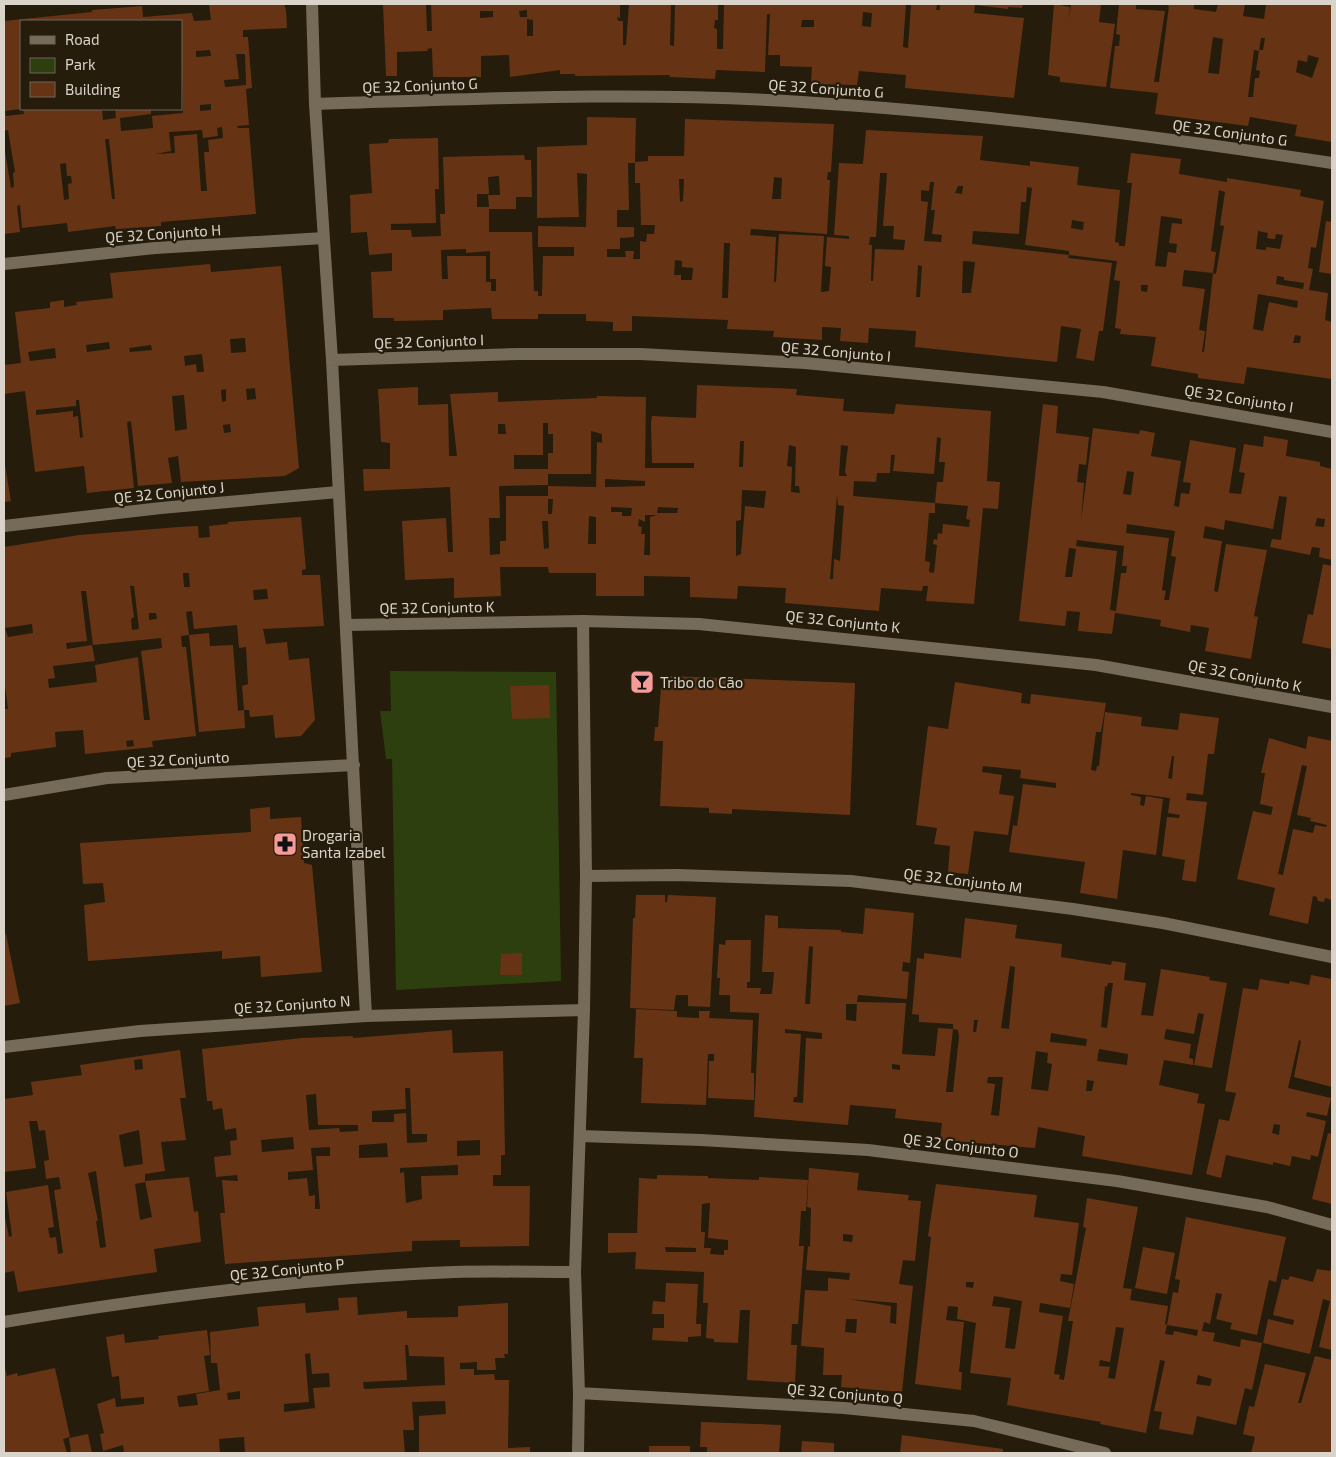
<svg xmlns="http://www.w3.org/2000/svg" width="1336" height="1457" viewBox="0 0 1336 1457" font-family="'Exo 2',sans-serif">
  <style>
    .green { fill: #2d3f0e }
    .building { fill: #663414; fill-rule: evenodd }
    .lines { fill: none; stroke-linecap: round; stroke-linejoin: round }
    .minor { stroke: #766b59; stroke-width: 12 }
    .labels { text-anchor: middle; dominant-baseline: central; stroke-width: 4.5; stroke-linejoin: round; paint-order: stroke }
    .street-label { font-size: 15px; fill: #d9d3c9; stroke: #251c0c }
    .poi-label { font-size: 15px; fill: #d9d3c9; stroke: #251c0c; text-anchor: start }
  </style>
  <rect width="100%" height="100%" fill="#251c0c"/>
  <path class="green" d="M390 671 556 672 561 981 396 990 392 759H386L380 711H391Z"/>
  <path class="building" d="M209 4H284L286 10 287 28 243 30V37H248L252 88 246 89 249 125 237 126 238 128H249L256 214 161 222V226L116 229 115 226 68 232 67 223 22 228 20 205 17 206 20 232 4 234V145L11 188 14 187 13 173 15 172 8 130 4 131V21L92 12V10L142 6 143 17 192 13 194 21 211 20ZM21 21H181L183 113 152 116 153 128 121 131 120 118 151 114V109H115L116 118 103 120 102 109H23L24 114 6 116 5 111 21 109ZM210 50 211 56 196 57V51ZM236 54H245L246 85 225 87 224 80 239 79ZM211 104V110L200 111V105ZM222 127 223 138 208 140 209 152H204L207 191H201L197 134 174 136 175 153 155 154 171 151 169 132 202 130 203 138 218 136 217 128ZM105 139H109L115 199H112ZM66 163 67 176H71L72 183 68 184 69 199 64 200 60 164Z
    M383 4H426L427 31H432L431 4H620V18L617 17 618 21H623V45H626L629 4H671L670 45 674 46 675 4H718V20H715L714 28 717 29V49H723L724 4H906L903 47 908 48 911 4H937L936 10H940V4H1023L1022 8 1008 7V9L975 5 974 13 1024 18 1014 98 905 88 906 75 859 71 857 85 811 84 812 67 780 66V55H768L770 14H767L765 72 716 70 715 79 669 77 670 75 575 76V74H560V70L510 77 509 55 481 56V77H433L432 48 427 49 428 51 397 52V76H386ZM527 10V17H520L519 11ZM480 11H493V17L480 18ZM863 12 872 13 871 27 862 26ZM527 19 533 20V36H527ZM802 20H814V27H801Z
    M1054 4 1070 7 1069 20 1071 4H1101L1099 22 1115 24 1106 87 1060 82V77L1048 75Z
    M1119 4H1136V9L1165 11 1154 82H1159L1169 6 1164 4H1194V9L1216 12 1218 4H1245L1243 16 1264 19 1266 5 1332 4V142L1295 136 1297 125 1250 117 1248 126 1155 114 1158 93 1110 88 1115 46H1119L1120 35 1116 34ZM1213 37 1223 39 1219 74 1208 73ZM1261 38H1265L1263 50H1259L1256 70 1260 71 1259 78H1255L1253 97H1248L1254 50 1259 51ZM1308 55 1319 58 1312 78 1296 72 1298 60 1307 62Z
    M587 117 636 118 635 162 648 161V156H684L685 119 834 124 831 172H828L827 180H830L827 234 751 229 750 235 776 237 774 282H776L779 234 824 236 821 292 829 291 831 267 825 266 827 237 849 239V236L834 235 839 163 863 164 866 130 983 136 980 160 1030 166V161L1079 167 1077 185 1120 190 1115 242 1119 243V246H1125L1132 183H1127L1131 153 1181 159 1179 174 1227 182V178L1301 190 1300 196 1324 201 1316 248 1311 247 1308 268 1313 269 1309 290 1328 293 1325 320 1332 322V379L1247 367 1244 384 1198 378V374L1151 366 1156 337 1120 334 1121 329 1115 328 1120 281 1114 280 1117 261 1069 255V251L1025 245 1032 188 1027 187 1026 202H1021L1019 234 973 231 972 244 1069 255 1068 258 1112 263 1103 331H1099L1094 361 1076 358 1081 329 1061 326 1057 362 915 347 916 331 869 328 868 343 840 341 841 328 822 327V340L773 337 774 331 727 329 728 320 632 316V331H613V322L586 321V314H538V319H492L491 308 443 310V320L394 321V318H373L371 272 392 271V253L369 255 367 232 351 233 350 195 372 193 369 144 388 143 389 139 438 138 439 189H435L436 223 391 224V230H411L412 237 441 236 440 214H445L443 157 524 155 525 160H531L532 197H516V209H489V232H532L534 291H538V296H542L543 256H574V247H538V226L586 227 587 174 577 173 579 217 537 218V147L587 145ZM628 163H635V183H640L641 225H655L654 234H647L646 242 640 241V259H633L634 251H625L626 257H607V249H620V238L634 237V227H617V210H629ZM880 173H887L883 226H894L893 239 905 240 904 250 875 249 873 281H871L872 245H869L870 237H876ZM499 176 500 195H488L489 207H477V194H489L488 177ZM774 177 782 178 781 199H772ZM679 179H684L683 201 680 202ZM930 182H934L931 210H935L932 234 942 235 941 242 924 241 928 202 921 201V190L929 191ZM958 186H963L962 194 955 193ZM1219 190 1225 192 1220 225 1224 226 1216 274 1213 273 1204 352H1202L1205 331 1199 330 1205 289 1182 286 1184 270 1213 273 1216 252 1211 251ZM1161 216 1182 219V224L1172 223 1169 243 1177 244 1176 253 1168 252 1166 267 1155 266ZM1072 220 1084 222 1083 230 1071 228ZM1258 231 1268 233 1267 238 1275 239 1276 234 1283 235 1280 249 1266 247V250L1256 249ZM724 243H730L728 298H722ZM466 249V253L490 251V279H496V291H491V282H486V256H447L448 279H442L441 250ZM675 260 682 261V267L693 268 692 280H681V275H674ZM963 261 975 262 971 293H962ZM918 265 922 266 920 297H916ZM1277 276 1284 277V280L1304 283 1303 289 1276 284ZM1141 285H1148L1147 292 1141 291ZM1258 294 1298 301 1297 308 1269 302 1263 331 1253 329ZM1295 335 1301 336 1300 343H1293Z
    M1326 221 1332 222V274L1319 272Z
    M210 264 211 272 281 266 299 468 285 476 181 482 178 456 168 458 172 483 138 486 131 421 127 422 134 488 87 493 84 466 35 472 25 391 4 394V365L21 363 15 312 50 308V302L64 300V307L77 305 76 302 113 298 110 273ZM245 338 246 352 231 353 230 339ZM109 342 110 349 87 352 86 345ZM151 345 152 350 130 352 129 348ZM55 348 56 358 30 361 28 352ZM202 354 204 372H197L196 364 185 366 184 356ZM255 388 256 399 247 400 246 389ZM226 389V401L222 402 221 390ZM184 395 187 429 175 431 172 396ZM76 400H79L83 437 80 438 78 416 73 417V411L36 415V410L76 406ZM230 424 231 432 224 433 223 425Z
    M697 385 797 389 796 395 844 399 843 411 894 414 896 404 991 411 987 481 1000 482 998 509 983 508 974 604 926 601 928 586H923L922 591 881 588 879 611 785 603 786 588 738 586 737 599 690 597V577L644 576V596H596V573H549L548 567H500L501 596 454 598V578L405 580 402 521 446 518 448 552H453L450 487 364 491 363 469H390V443L381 442 378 389 418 387V405L448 404 449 456H457L450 394 498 392V402L597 398V396L646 397 645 468H694V463H652L651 423 652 416 696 418ZM543 423H548V434H553V453H548V469H514V455H543ZM498 424H505L506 434H498ZM591 431 602 434V443L597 442 596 487 548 486V496H506V541H500V554L490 555 489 518H500L499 486 548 485V474H591ZM937 437 941 438 939 462H945L943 482H937L935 503 968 506 966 519 970 520 969 527 943 524 942 534 938 533 937 540 934 539 933 544 937 545 934 573 929 572 930 562 925 561 929 513H935V503L853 496 854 481 876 482 877 473H890L891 455H895L893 471 934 474ZM740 441H744L743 467H739ZM789 445 796 447 795 486H799L800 493 791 492 792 467 787 466ZM841 445 848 446 845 472 847 476H839ZM605 479 645 481V486L605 487ZM742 490 766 491 764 508 745 506 741 554 736 556V521L741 520ZM837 495 838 505 844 506 840 561 834 559 833 579H830ZM548 499H553L552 514H548ZM611 507 632 508 631 516H622V512H611ZM658 507 678 508 677 513H657ZM645 515H657L650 517V555H644L645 534H641L642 527 638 526 639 519 645 522ZM589 516 596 517V544H588ZM542 521H548L549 548 544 549Z
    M1043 404 1058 406 1056 433 1089 437 1086 465 1079 464 1077 482 1084 483 1081 521 1093 428 1139 434 1140 430 1155 433 1151 456 1181 461 1174 506 1179 507 1181 493 1189 494 1191 483 1183 482 1190 440 1236 448 1229 493 1241 494 1245 473 1239 472 1244 444 1263 447 1264 436 1288 440 1286 456 1320 462V466L1332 469V560L1319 557 1320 548 1312 547 1310 555 1270 547 1272 539 1281 540 1287 497 1279 496 1273 529 1225 520 1224 530 1205 526 1203 538 1222 541 1214 591 1218 592 1226 544 1267 550 1254 616 1258 617 1251 659 1205 651 1209 628 1191 625 1190 632 1160 626 1161 620 1115 613 1112 634 1078 631 1080 612 1067 611 1065 626 1019 621ZM1127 471 1134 472 1131 495 1123 494ZM1317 518 1325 519 1324 527 1315 526ZM1127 524 1175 531 1171 556 1176 557 1169 600H1164L1166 591 1162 590 1169 538 1126 533ZM1077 540 1124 546 1122 566H1127L1126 573H1121L1116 611 1110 610 1117 551 1076 546ZM1069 548 1076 549 1072 577H1065Z
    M4 459 11 501 4 502Z
    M301 517 306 569 302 570V575H320L324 626 263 629 266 644 287 642 289 660 309 658 315 720 301 736 275 738 273 715 250 717 249 710H244L242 686 248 684 246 647 239 648 237 625 194 629 192 611 186 612 189 635 181 636 182 647H186L196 736 152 741 153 747 85 754 83 730 55 732 56 747 11 753V757L4 758V709H8L4 679V547L79 535 179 527 198 526 199 538 210 537 209 526 228 524V522ZM183 573H189L190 587H184ZM130 586H134L139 629 132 630 131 619 134 617ZM267 589 268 599 254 600 253 590ZM81 591H86L93 645 161 638 162 648 141 651 150 720H144L138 657 95 665 97 682 49 688 48 679 55 678 53 666 95 661 92 645 67 649 66 643 87 641ZM149 613H156L157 619 149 620ZM32 624 33 633 8 637 5 628ZM133 740 134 746 127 747 126 741Z
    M1323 564 1332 566V649L1302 643 1308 614 1313 615Z
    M209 633 210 646 233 645 238 711 244 710 245 728 199 732 189 635Z
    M667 676 855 683 850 815 732 809V814L709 813V808L660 806 663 741H654L655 727H658L661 688H667Z
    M955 682 1022 693 1021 703 1030 704 1031 694 1106 703 1101 732H1096L1091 770 1096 771 1097 766H1099L1105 712 1142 717 1141 726 1178 730 1180 713 1219 718 1214 754H1208L1203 795 1187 793 1186 800 1207 802 1196 882 1182 880 1185 860 1162 856 1167 817 1179 818 1180 815 1168 813 1170 798 1131 793V795L1141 797 1140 805 1144 806 1146 796 1163 799 1156 855 1123 850 1117 899 1080 893 1085 862 1009 852 1013 825 1017 826 1023 784 1056 788V783L1020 778 1021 770 983 766 982 772 1002 775 999 794 1014 796 1008 835 974 831 968 874 948 872 950 846 934 844 937 828 916 825 928 726 948 729ZM1172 756H1174L1172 779 1168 778Z
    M549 685 550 718 512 719 510 686Z
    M1308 736 1332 741V900L1325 898 1324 902 1318 901 1317 897 1313 896 1308 924 1269 915 1275 888 1237 879 1253 811 1271 815 1273 807 1260 804 1265 773H1261L1269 738 1306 749ZM1302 765 1307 766 1297 815 1311 818 1310 821 1327 825 1326 827 1315 825 1313 833 1293 829 1283 875 1278 874Z
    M270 807V819L301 817 304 863 312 865 322 972 261 977 260 956 222 959V951L88 961 84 905 105 902 103 883 83 884 80 843 251 832 250 809Z
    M636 895H665V902H667L668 895 716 897 710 1007 688 1006V995H676L674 1010 630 1008 633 918H635Z
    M865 908 914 913 910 963 903 962 902 971 909 972 907 999 858 995 857 1002 906 1003 902 1054 935 1056 938 1028 953 1029V1024L919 1022V1015L912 1014 917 958 924 959V953L961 958 965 918 1017 925 1015 938 1062 944 1061 957 1111 965 1112 961 1126 963 1124 980 1146 983 1141 1015 1153 1016 1161 969 1210 977 1209 980 1227 983 1212 1068 1194 1065 1204 1014 1198 1013 1194 1034 1166 1029 1164 1039 1191 1044 1189 1058 1193 1059V1065L1164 1060 1159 1085 1199 1094 1197 1103 1205 1104 1192 1175 1082 1156 1085 1136 1038 1127 1035 1148 940 1140 942 1123 895 1118 896 1109 850 1105 848 1125 754 1117 759 1013 730 1012V995H719L720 978H717L719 944 725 945 726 940H751L750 982H747V988H761L760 994H772L774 972H762L765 915 778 916V928L841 930V932L863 934ZM809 946 813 947 810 1004H805ZM1010 966 1015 967 1009 1029 1001 1028ZM1108 983H1113L1107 1028 1101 1027 1105 986 1107 987ZM846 1004H857L856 1021 846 1020ZM974 1020H978L976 1032H973ZM785 1029 822 1033V1039L806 1038 803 1103 793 1102 794 1097H797L801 1034 785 1033ZM953 1029 958 1030 959 1037 953 1092H946ZM1051 1033 1087 1039 1086 1046 1050 1042ZM1099 1049 1128 1054 1127 1065 1097 1061ZM1036 1051 1048 1053 1047 1063 1052 1064 1048 1091 1031 1089ZM892 1064 900 1065V1070L892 1069ZM988 1077H1003L999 1116 991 1115 995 1084 987 1083ZM1087 1080 1094 1081 1092 1091H1086Z
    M6 934 20 1003 4 1006V935Z
    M522 953V975H500L501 954Z
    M1311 975 1332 979V1087L1294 1077 1301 1041 1299 1040 1288 1088 1331 1098 1327 1116 1307 1112 1306 1116 1326 1121 1318 1157 1311 1155 1310 1160 1292 1156 1290 1166 1273 1162V1165L1226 1155 1221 1178 1206 1174 1219 1119 1229 1121 1236 1093 1225 1091 1243 988 1258 990 1260 979 1289 984 1290 981 1309 985ZM1274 1124 1280 1125 1279 1135 1272 1133Z
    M636 1009 677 1011V1017L699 1018V1011H710L709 1018 753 1020 751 1073H754V1100L708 1098 709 1061H714V1054H708L706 1105 641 1103 643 1058H634Z
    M452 1030 453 1053 503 1051 505 1155H501V1175H493V1186H530L529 1246 460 1247V1240L412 1241V1251L225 1264 220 1213H225L222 1180 238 1181 237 1175 216 1177 214 1157 231 1155 230 1141 237 1140 236 1128 225 1130 222 1108 213 1110 212 1101H207L202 1049 302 1038 353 1036V1038ZM405 1088H410L412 1134H427V1142L407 1143 406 1113 394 1114V1122H372V1111L406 1109ZM316 1094 318 1125H358V1131L340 1132 339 1128 309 1130 306 1095ZM293 1137 294 1149 262 1152 261 1140ZM480 1140V1155L457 1156V1141ZM387 1143 388 1157 359 1158V1145ZM330 1147V1156H316L320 1209H315V1195L309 1196 307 1178 288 1180V1172L313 1170 311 1148ZM458 1165V1175L421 1176 422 1199 406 1203 404 1172 400 1173V1168Z
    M180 1050 186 1098H180L186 1140 161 1142 165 1171 145 1174V1182L135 1184 140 1220 152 1217 145 1181 189 1177 194 1212 198 1211 201 1242 154 1249 157 1272 18 1292 14 1271 4 1273V1212L9 1237 12 1236 6 1192 48 1185 54 1227 48 1228 50 1238 56 1237 58 1254 63 1253 54 1190 61 1189 59 1177 46 1179 44 1161 49 1160 45 1130 39 1131 37 1121H29L36 1168 4 1172V1099L33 1095 31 1082 82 1075 80 1065ZM142 1059 143 1069 135 1070 134 1060ZM139 1130 143 1164 124 1167 119 1135ZM96 1171 106 1247 100 1248 96 1221H98L88 1173Z
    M1328 1133 1332 1134V1204L1312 1199Z
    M809 1168 859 1173 857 1190 909 1195 908 1200 921 1201 915 1261 903 1260 899 1284 913 1286 902 1392 841 1387 842 1375H823L824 1348 801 1346 805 1290 828 1291V1278L849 1280 850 1273 806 1270 808 1246 810 1247 811 1208 807 1207ZM843 1234 853 1235 852 1242 843 1241ZM848 1299 897 1303 896 1324 890 1323 891 1306ZM846 1319H857L856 1333 845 1332Z
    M657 1175 708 1176V1178L759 1180V1177L808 1180 806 1211H801L799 1246H804L798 1324H792L791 1345H797L795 1383 747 1380 750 1310H740L738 1343 714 1342V1339L706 1338 708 1303H703L704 1272 635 1269 636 1252 608 1253V1233H637L639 1178 657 1179ZM710 1203 708 1238 728 1240V1250H724V1255L710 1254 711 1248H704L705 1232H701L702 1204ZM665 1247 696 1248V1252H666Z
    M936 1184 1037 1195 1034 1217 1079 1223 1072 1275 1061 1274 1060 1281 1074 1284 1070 1308 1040 1303 1039 1312 1063 1316 1054 1374 1060 1375 1059 1379 1064 1380 1073 1321H1068L1086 1228 1083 1227 1087 1198 1138 1207 1123 1288 1132 1289 1130 1300 1168 1306 1165 1324 1167 1325 1173 1292 1178 1293 1180 1280 1175 1279 1186 1217 1286 1237 1276 1282 1269 1280 1257 1335 1230 1329 1232 1323 1216 1319 1222 1294 1216 1293 1210 1324 1204 1322 1202 1331 1215 1333 1213 1341 1240 1347 1241 1339 1262 1343 1252 1390 1245 1388 1236 1425 1197 1416 1193 1435 1159 1429 1162 1412 1154 1411 1165 1361 1160 1360 1146 1433 1100 1424 1101 1422 1007 1405 1011 1378 970 1373 976 1323 957 1319 958 1307 948 1306 946 1320 964 1322 959 1372H962L961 1390 915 1384 931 1237 928 1236ZM966 1282H974L973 1288 966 1287ZM994 1296 1022 1301 1015 1349 1005 1348 1010 1308 992 1306ZM1167 1325 1198 1330 1197 1336 1174 1331 1173 1335 1165 1334ZM1116 1327 1124 1328 1115 1379 1108 1378 1110 1367 1099 1366 1100 1360 1110 1362ZM1198 1375 1212 1379 1210 1386 1196 1384Z
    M1143 1247 1175 1253 1167 1294 1135 1288Z
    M1332 1265V1350L1319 1347 1330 1301 1323 1299 1310 1354 1263 1343 1268 1319 1293 1325 1294 1320 1273 1315 1282 1279 1288 1280 1290 1276 1313 1282 1317 1269 1330 1271Z
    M666 1283 698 1284 696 1324H701V1336L688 1337V1342L652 1340 653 1328H664V1314H652L653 1301 665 1302Z
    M357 1297 358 1315 407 1311V1318L458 1317V1306L508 1303V1354H504L505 1358H495L496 1370H477V1362L460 1363V1369H474V1375L494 1374 495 1380H509L508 1448 530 1447V1453H419V1416L446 1414 445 1401 412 1402 414 1430H403L405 1453H245L244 1437 219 1439 220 1453H124L123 1445 103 1451 100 1434 104 1433 97 1404 115 1398 116 1407 144 1404V1397L121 1399 119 1376 112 1377 106 1337 124 1334 125 1343 159 1339 158 1336 207 1330 210 1355 204 1356 209 1391 177 1396 179 1407 198 1405 196 1394 220 1390 217 1363H211L210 1332 259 1326 257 1307 305 1303 306 1313 339 1310 338 1298ZM405 1345H408L409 1356 444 1357 445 1385 364 1389 363 1382 407 1380ZM310 1353 312 1374 329 1373 330 1387 313 1388 315 1408 284 1412V1404L309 1402 305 1354ZM240 1391V1399L228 1400 227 1393Z
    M1315 1356 1332 1360V1453H1251L1255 1437 1243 1434 1249 1406 1254 1407 1265 1364 1306 1373 1298 1403H1301Z
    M4 1364 7 1376 17 1373 18 1376 55 1368 70 1437 63 1439 67 1453H4Z
    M701 1422 781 1425 779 1453H707V1447H700Z
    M88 1434 92 1453H71L69 1438Z
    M902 1435 1003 1449V1453H900Z
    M802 1441 834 1443V1453H801Z
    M649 1446H690V1453H649Z"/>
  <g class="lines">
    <path class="minor" d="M312 4 315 104 332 360 366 1016
      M315 104C477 99 640 91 802 102 980 113 1156 136 1332 163
      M4 264 155 248 324 238
      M332 360 519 354H641L805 363 1103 392 1332 432
      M4 526 161 508 338 492
      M346 625 583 621 699 624 1096 665 1332 707
      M4 795 107 778 354 765
      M586 876 677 875 851 881 1073 909 1163 923 1332 957
      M4 1047 140 1031 366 1016 584 1010
      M580 1136 701 1140 868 1150 1117 1181 1267 1207 1332 1225
      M4 1322C153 1297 304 1278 454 1272 495 1271 535 1272 575 1272
      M579 1393 844 1408 974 1421 1105 1453
      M578 1453 579 1393 575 1272 584 1010 586 876 583 621"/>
  </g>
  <defs>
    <g id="bar-square" transform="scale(1.25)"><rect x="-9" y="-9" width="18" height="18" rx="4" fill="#f59b9a" stroke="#251c0c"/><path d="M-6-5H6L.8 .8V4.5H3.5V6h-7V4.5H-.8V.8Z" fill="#111"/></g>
    <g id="pharmacy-square" transform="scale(1.25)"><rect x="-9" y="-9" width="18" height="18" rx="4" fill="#f59b9a" stroke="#251c0c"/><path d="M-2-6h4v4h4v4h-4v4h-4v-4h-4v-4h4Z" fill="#111"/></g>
  </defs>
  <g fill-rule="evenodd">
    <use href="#bar-square" x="642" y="682"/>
    <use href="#pharmacy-square" x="285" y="844"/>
  </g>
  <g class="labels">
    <g class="street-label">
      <text transform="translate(420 85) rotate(-2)">QE 32 Conjunto G</text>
      <text transform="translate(826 88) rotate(4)">QE 32 Conjunto G</text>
      <text transform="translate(1230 132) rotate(8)">QE 32 Conjunto G</text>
      <text transform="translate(163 233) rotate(-4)">QE 32 Conjunto H</text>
      <text transform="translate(429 341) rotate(-2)">QE 32 Conjunto I</text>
      <text transform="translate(836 351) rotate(5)">QE 32 Conjunto I</text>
      <text transform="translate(1239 398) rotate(9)">QE 32 Conjunto I</text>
      <text transform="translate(169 492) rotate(-6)">QE 32 Conjunto J</text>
      <text transform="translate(437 607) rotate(-1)">QE 32 Conjunto K</text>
      <text transform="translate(843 621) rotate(6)">QE 32 Conjunto K</text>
      <text transform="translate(1245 675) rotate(11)">QE 32 Conjunto K</text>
      <text transform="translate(178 759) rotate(-3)">QE 32 Conjunto</text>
      <text transform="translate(963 880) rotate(7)">QE 32 Conjunto M</text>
      <text transform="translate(292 1004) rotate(-4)">QE 32 Conjunto N</text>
      <text transform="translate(961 1145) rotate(7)">QE 32 Conjunto O</text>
      <text transform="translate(287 1269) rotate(-6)">QE 32 Conjunto P</text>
      <text transform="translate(845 1393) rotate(5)">QE 32 Conjunto Q</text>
    </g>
    <g class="poi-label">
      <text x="660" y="682">Tribo do Cão</text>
      <text x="302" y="835">Drogaria<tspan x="302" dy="17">Santa Izabel</tspan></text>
    </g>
  </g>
  <rect width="1336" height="1457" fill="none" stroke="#d9d3c9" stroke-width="10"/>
  <rect x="20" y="20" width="162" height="90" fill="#251c0c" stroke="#6d6558"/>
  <rect x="30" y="36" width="25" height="8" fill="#766b59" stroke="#6d6558"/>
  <text x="65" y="45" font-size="15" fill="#d9d3c9">Road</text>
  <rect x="30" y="58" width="25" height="15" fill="#2d3f0e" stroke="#6d6558"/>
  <text x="65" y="70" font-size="15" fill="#d9d3c9">Park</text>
  <rect x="30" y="82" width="25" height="15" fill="#663414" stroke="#6d6558"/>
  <text x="65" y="95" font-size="15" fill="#d9d3c9">Building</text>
</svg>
